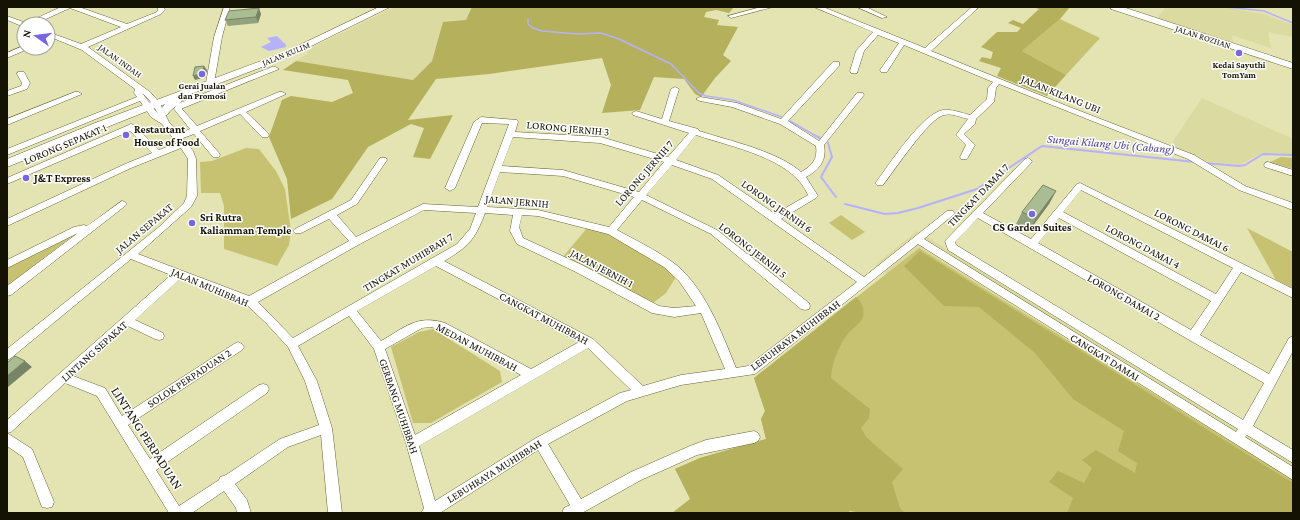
<svg xmlns="http://www.w3.org/2000/svg" width="1300" height="520" viewBox="0 0 1300 520" font-family="'Crimson Pro',serif">
  <style>
    .built { fill: #dbdaa1 }
    .green { fill: #c6c272 }
    .forest { fill: #b4b05c }
    .water { fill: #b6b1fd }
    .lines { fill: none; stroke-linecap: round; stroke-linejoin: round }
    .stream-far1 { stroke: #b6b1fd; stroke-width: 1.5 }
    .stream { stroke: #b6b1fd; stroke-width: 2 }
    .minor-casing { stroke: #666438; stroke-width: 1 }
    .major-casing { stroke: #666438; stroke-width: 1 }
    .minor { fill: #fff; fill-rule: evenodd }
    .major { fill: #fff; fill-rule: evenodd }
    .wall { fill: #92a27d }
    .shaded-wall { fill: #778466 }
    .building { fill: #aabc91; stroke: #778466 }
    .poi-dot { fill: #7866e1; stroke: #fff; stroke-width: 1.5 }
    .labels { text-anchor: middle; dominant-baseline: central; stroke-width: 3; stroke-linejoin: round; paint-order: stroke }
    .far-street-label { font-size: 9px; fill: #141303; stroke: #fff }
    .far-poi-label { font-size: 9px; font-weight: bold; fill: #141303; stroke: #fff }
    .street-label { font-size: 11px; fill: #141303; stroke: #fff }
    .poi-label { font-size: 11px; font-weight: bold; fill: #141303; stroke: #fff; text-anchor: start }
    .water-label { font-size: 12px; font-style: italic; fill: #51449b; stroke: #fff }
    .near-street-label { font-size: 13px; fill: #141303; stroke: #fff }
  </style>
  <rect width="100%" height="100%" fill="#e4e3b2"/>
  <path class="built" d="M395 7H472L466 20 435 48 432 61 413 80 296 61 308 53 307 50Z
    M1166 7H1225L1267 15 1293 25V37L1268 32 1271 48 1232 35 1233 44 1157 18Z
    M1202 98 1293 139V154L1262 153 1239 165 1204 161 1202 158 1170 146Z
    M917 231 1293 462V480L919 248 886 274 875 265Z"/>
  <path class="green" d="M1060 19 1100 38 1066 75 1022 51Z
    M246 148 259 149 276 171 285 189 291 231 289 245 277 266 224 249V206L220 193H201L200 162 212 161Z
    M1281 157 1293 158V169L1270 162Z
    M841 215 865 232 852 240 829 223Z
    M588 227 608 232 664 264 676 277 666 293 653 303 562 258Z
    M1247 228 1293 252V288L1276 280Z
    M79 231 7 286V266Z
    M919 248 1293 480V513H863L850 511 847 513 675 469 700 458 766 439 761 419 765 411 754 378Z
    M433 329 500 371 502 382 431 423H413L391 347 419 332Z"/>
  <path class="forest" d="M472 7H734L729 13 716 10 706 12 704 17 719 20 717 25 738 27 723 55 731 61 715 78 701 97 695 94 684 79 654 77 640 110 602 113 611 85 602 58 489 74 436 79 408 120 453 115 430 159 413 157 424 128 411 124 368 147 332 199 291 219 287 179 269 137 282 100 291 96 332 102 353 93 348 80 283 70 296 61 413 80 432 61 443 22 466 20Z
    M1033 7H1070L1060 19 1022 51 1066 75 1047 96 997 76 1001 68 979 61 982 57 991 59 993 52 981 47 997 32H1017L1021 28 1008 23 1013 20 1023 24 1039 9Z
    M920 251 1293 483V513H1067L1073 498 1049 482 1058 471 1084 483 1092 468 1082 460 1096 450 1135 473 1137 463 1118 451 1124 431 1073 399 1035 353 979 307 944 306 904 266Z
    M856 297C862 302 866 311 862 319 859 325 851 329 847 335 839 345 831 365 831 378L870 409 869 418 861 428 867 438 903 469 892 482 900 508 905 513H863L850 511 847 513H672L690 499 675 469 700 458 766 439 761 419 765 411 754 378Z"/>
  <path class="water" d="M277 36 286 45V47L269 51 261 47 271 42 267 38Z"/>
  <g class="lines">
    <path class="stream-far1" d="M1226 7 1264 11 1293 23
      M528 19V24L533 28 542 31 577 34 601 33 619 39 671 64 699 93 706 96 733 100 782 117
      M790 121 816 136"/>
    <path class="stream" d="M814 135 820 138
      M828 143 832 157 821 177 836 197
      M1205 163 1239 166 1245 165 1263 154 1293 155
      M845 204 885 214 898 213 918 208 977 189 1042 146 1195 162"/>
    <g class="minor-casing">
      <path id="minor" d="M61 7H79L127 24 157 12 158 10V7H164L165 10 161 14 88 47 150 92 159 102 169 122 179 134 190 129 174 109 177 104 272 67H275L279 69 183 108 182 109 197 126 279 92H282L286 94 246 112 268 133 269 135 268 137H262L240 114 200 131 219 153 220 155 219 157H213L194 134 183 138 193 151 196 159 197 196 191 207 138 254 249 296 349 241 329 219 301 233H295L293 231 295 229 351 200 380 158H386L387 160 357 204 337 215 356 237 423 204 478 207 509 124 482 123 455 188 450 191 445 188 474 122 481 117 517 120 518 122 515 132 601 137 668 157 689 133 633 115 632 113 636 111 662 119 671 89 675 87 679 89 669 121 698 129 699 131C730 141 777 151 801 172 812 166 818 159 816 146L780 124 732 107 700 101 696 99 700 97 737 103 781 119 833 62H839V66L788 121 819 141 857 93H863L864 95 824 145C827 161 819 170 806 177L818 196 816 198 781 219 864 277 947 211H953L955 213 953 215 924 239 1236 432 1238 429 948 250 945 241 1025 159 1028 158 1032 161 1031 163 983 213 1031 239 1077 184 1080 183 1293 289V298L1241 272 1200 335 1269 374 1289 338 1293 336V351L1253 426 1293 450V463L1247 435 1245 437 1293 467V480L918 244 755 374 681 385 627 401 548 444 581 499 631 472 690 446 706 440 754 431 758 433 760 437 758 441 754 443 697 455 641 480 582 513H562L564 508 570 505 538 450 440 513H421L424 508 406 443 374 349 349 316 298 346 317 381 332 428 342 513H328L321 435 288 447 235 484 247 500 251 513H237L236 508 224 491 192 513H169L97 396 65 383 11 432 7 433 32 449 54 502 52 507 47 508 42 507 23 457 7 446V420L171 275 131 259 11 358 7 360V349L159 227 184 203 187 196 188 159 181 148 131 168 7 226V219L125 164 152 153 130 131 7 184V178L131 124 134 125 159 150 177 143 162 124 151 117 140 101 7 155V149L137 97 134 93 135 89 82 50 48 36V32L81 44 121 27 70 8 35 24H24V27L7 20V16L26 23ZM142 93C149 98 154 106 158 114ZM696 135C731 147 793 158 808 195L775 214 718 175 676 160ZM513 137 600 143 664 162 639 192 563 170 502 166ZM672 165 712 179 857 282 748 366 736 368C722 333 703 283 671 261 654 249 635 240 617 230L642 200 711 234 801 309 805 310 809 309 810 306 809 303 717 230 646 195ZM500 172 563 176 634 197 609 227 538 210 487 207ZM1081 190 1233 268 1216 294 1063 212ZM424 210 476 213 470 229 457 244 293 338 258 302 358 245ZM485 213 513 215 510 231 517 244 574 271 652 313 674 317 701 313 725 369 681 375 643 386 593 339 444 261C468 247 475 240 485 213ZM522 215 538 216 608 234 664 267 679 281 696 306 674 308 659 306 582 265 523 238 519 227ZM978 218 1264 383 1243 420 956 245 955 242ZM1059 218 1211 301 1191 330 1038 243ZM436 266 579 342 531 369 445 323C417 314 404 328 381 341L357 311ZM181 278 246 304 266 323 288 347 305 381 319 425 280 439 226 475 220 477 219 480 179 506 156 470 267 393 269 389 267 385 263 384 259 385 150 459 128 425 242 350 244 347 242 344 238 342 234 344 122 416 105 388 73 376 128 326 155 339 159 340 163 339 164 336 163 333 135 320ZM431 327 438 329 521 375 415 435 385 349 422 328ZM588 348 631 390 620 393 536 438 435 501 419 446Z
        M224 7H230L222 37 214 83 210 85 206 83 214 37Z
        M761 7H773L731 18 728 16Z
        M814 7H823L925 48 972 7H979L931 51 1067 106 1194 155 1245 186 1293 203V210L1239 190 1188 159 999 84 996 88 994 102 976 119 975 124 965 133 964 134 975 145 967 159H961L960 157 966 145 956 135 968 119C960 117 952 113 944 115 929 118 894 171 883 185H877L875 183 877 181C890 163 923 113 943 110 952 109 962 113 970 115L987 99 988 88 993 82 904 45 887 72H881L880 70 899 43 878 35 864 51 857 73H851L850 71 856 51 873 32Z
        M857 7H866L887 17 882 18Z
        M23 46 24 48H30L7 58V53Z
        M18 72H24L30 83 27 89 7 96V91L21 86 22 83 17 74Z
        M75 92H78L82 94 7 125V119Z
        M1268 162 1293 170V176L1265 167 1264 165 1265 163Z
        M122 201 125 202 127 204 125 206 11 295 7 296V286L78 233 7 268V260L74 227 84 225 87 226Z"/>
    </g>
    <g class="major-casing">
      <path id="major" d="M379 7H390L291 56 183 97 184 99C179 105 171 108 167 115H159L158 113 165 104 7 167V159L95 123 285 52Z
        M1110 7H1123L1293 63V69L1111 9Z"/>
    </g>
    <use href="#minor" class="minor"/>
    <use href="#major" class="major"/>
  </g>
  <path class="wall" d="M261 14 258 23 228 26 225 20Z
    M1056 191 1049 204 1029 231 1016 224 1022 212Z"/>
  <path class="shaded-wall" d="M259 8 261 14 258 23 256 17Z
    M204 66 207 70 206 77 195 80 193 76Z
    M1056 191 1049 204 1029 231 1036 218Z
    M25 361 32 367 8 387 7 386V376Z"/>
  <path class="building" d="M259 8 256 17 225 20 229 11Z
    M204 66 203 73 193 76 195 67Z
    M1043 185 1056 191 1036 218 1022 212Z
    M15 356 25 361 7 376V363Z"/>
  <g class="poi-dot">
    <circle cx="1239" cy="53" r="4"/>
    <circle cx="202" cy="74" r="4"/>
    <circle cx="126" cy="135" r="4"/>
    <circle cx="26" cy="178" r="4"/>
    <circle cx="1032" cy="214" r="4"/>
    <circle cx="192" cy="223" r="4"/>
  </g>
  <g class="labels">
    <g class="far-street-label">
      <text transform="translate(1203 37) rotate(18)">JALAN ROZHAN</text>
      <text transform="translate(286 54) rotate(-22)">JALAN KULIM</text>
      <text transform="translate(120 61) rotate(36)">JALAN INDAH</text>
    </g>
    <g class="far-poi-label">
      <text x="1239" y="65">Kedai Sayuthi<tspan x="1239" dy="10">TomYam</tspan></text>
      <text x="202" y="86">Gerai Jualan<tspan x="202" dy="10">dan Promosi</tspan></text>
    </g>
    <g class="street-label">
      <text transform="translate(1061 94) rotate(22)">JALAN KILANG UBI</text>
      <text transform="translate(568 128) rotate(5)">LORONG JERNIH 3</text>
      <text transform="translate(65 144) rotate(-23)">LORONG SEPAKAT 1</text>
      <text transform="translate(644 173) rotate(-49)">LORONG JERNIH 7</text>
      <text transform="translate(978 195) rotate(-46)">TINGKAT DAMAI 7</text>
      <text transform="translate(517 201) rotate(5)">JALAN JERNIH</text>
      <text transform="translate(777 206) rotate(35)">LORONG JERNIH 6</text>
      <text transform="translate(144 228) rotate(-40)">JALAN SEPAKAT</text>
      <text transform="translate(1192 230) rotate(27)">LORONG DAMAI 6</text>
      <text transform="translate(1143 246) rotate(28)">LORONG DAMAI 4</text>
      <text transform="translate(753 250) rotate(38)">LORONG JERNIH 5</text>
      <text transform="translate(408 262) rotate(-31)">TINGKAT MUHIBBAH 7</text>
      <text transform="translate(602 268) rotate(28)">JALAN JERNIH 1</text>
      <text transform="translate(210 287) rotate(23)">JALAN MUHIBBAH</text>
      <text transform="translate(1124 297) rotate(30)">LORONG DAMAI 2</text>
      <text transform="translate(544 318) rotate(28)">CANGKAT MUHIBBAH</text>
      <text transform="translate(795 335) rotate(-37)">LEBUHRAYA MUHIBBAH</text>
      <text transform="translate(477 347) rotate(28)">MEDAN MUHIBBAH</text>
      <text transform="translate(94 351) rotate(-42)">LINTANG SEPAKAT</text>
      <text transform="translate(1105 357) rotate(32)">CANGKAT DAMAI</text>
      <text transform="translate(189 378) rotate(-33)">SOLOK PERPADUAN 2</text>
      <text transform="translate(399 406) rotate(71)">GERBANG MUHIBBAH</text>
      <text transform="translate(494 471) rotate(-32)">LEBUHRAYA MUHIBBAH</text>
    </g>
    <g class="poi-label">
      <text x="134" y="129">Restautant<tspan x="134" dy="13">House of Food</tspan></text>
      <text x="34" y="178">J&amp;T Express</text>
      <text x="200" y="217">Sri Rutra<tspan x="200" dy="13">Kaliamman Temple</tspan></text>
      <text x="1032" y="227" text-anchor="middle">CS Garden Suites</text>
    </g>
    <g class="water-label">
      <text transform="translate(1111 144) rotate(5)">Sungai Kilang Ubi (Cabang)</text>
    </g>
    <g class="near-street-label">
      <text transform="translate(147 438) rotate(57)">LINTANG PERPADUAN</text>
    </g>
  </g>
  <rect width="1300" height="520" fill="none" stroke="#141303" stroke-width="16"/>
  <g transform="translate(36 36) rotate(284)"><circle r="19" fill="#ffffff" stroke="#a1a19a"/>
  <path d="M0-3L7 15L0 10L-7 15Z" fill="#7866e1"/>
  <text y="-6" font-size="11" font-weight="bold" text-anchor="middle" fill="#141303">N</text>
  </g>
</svg>
